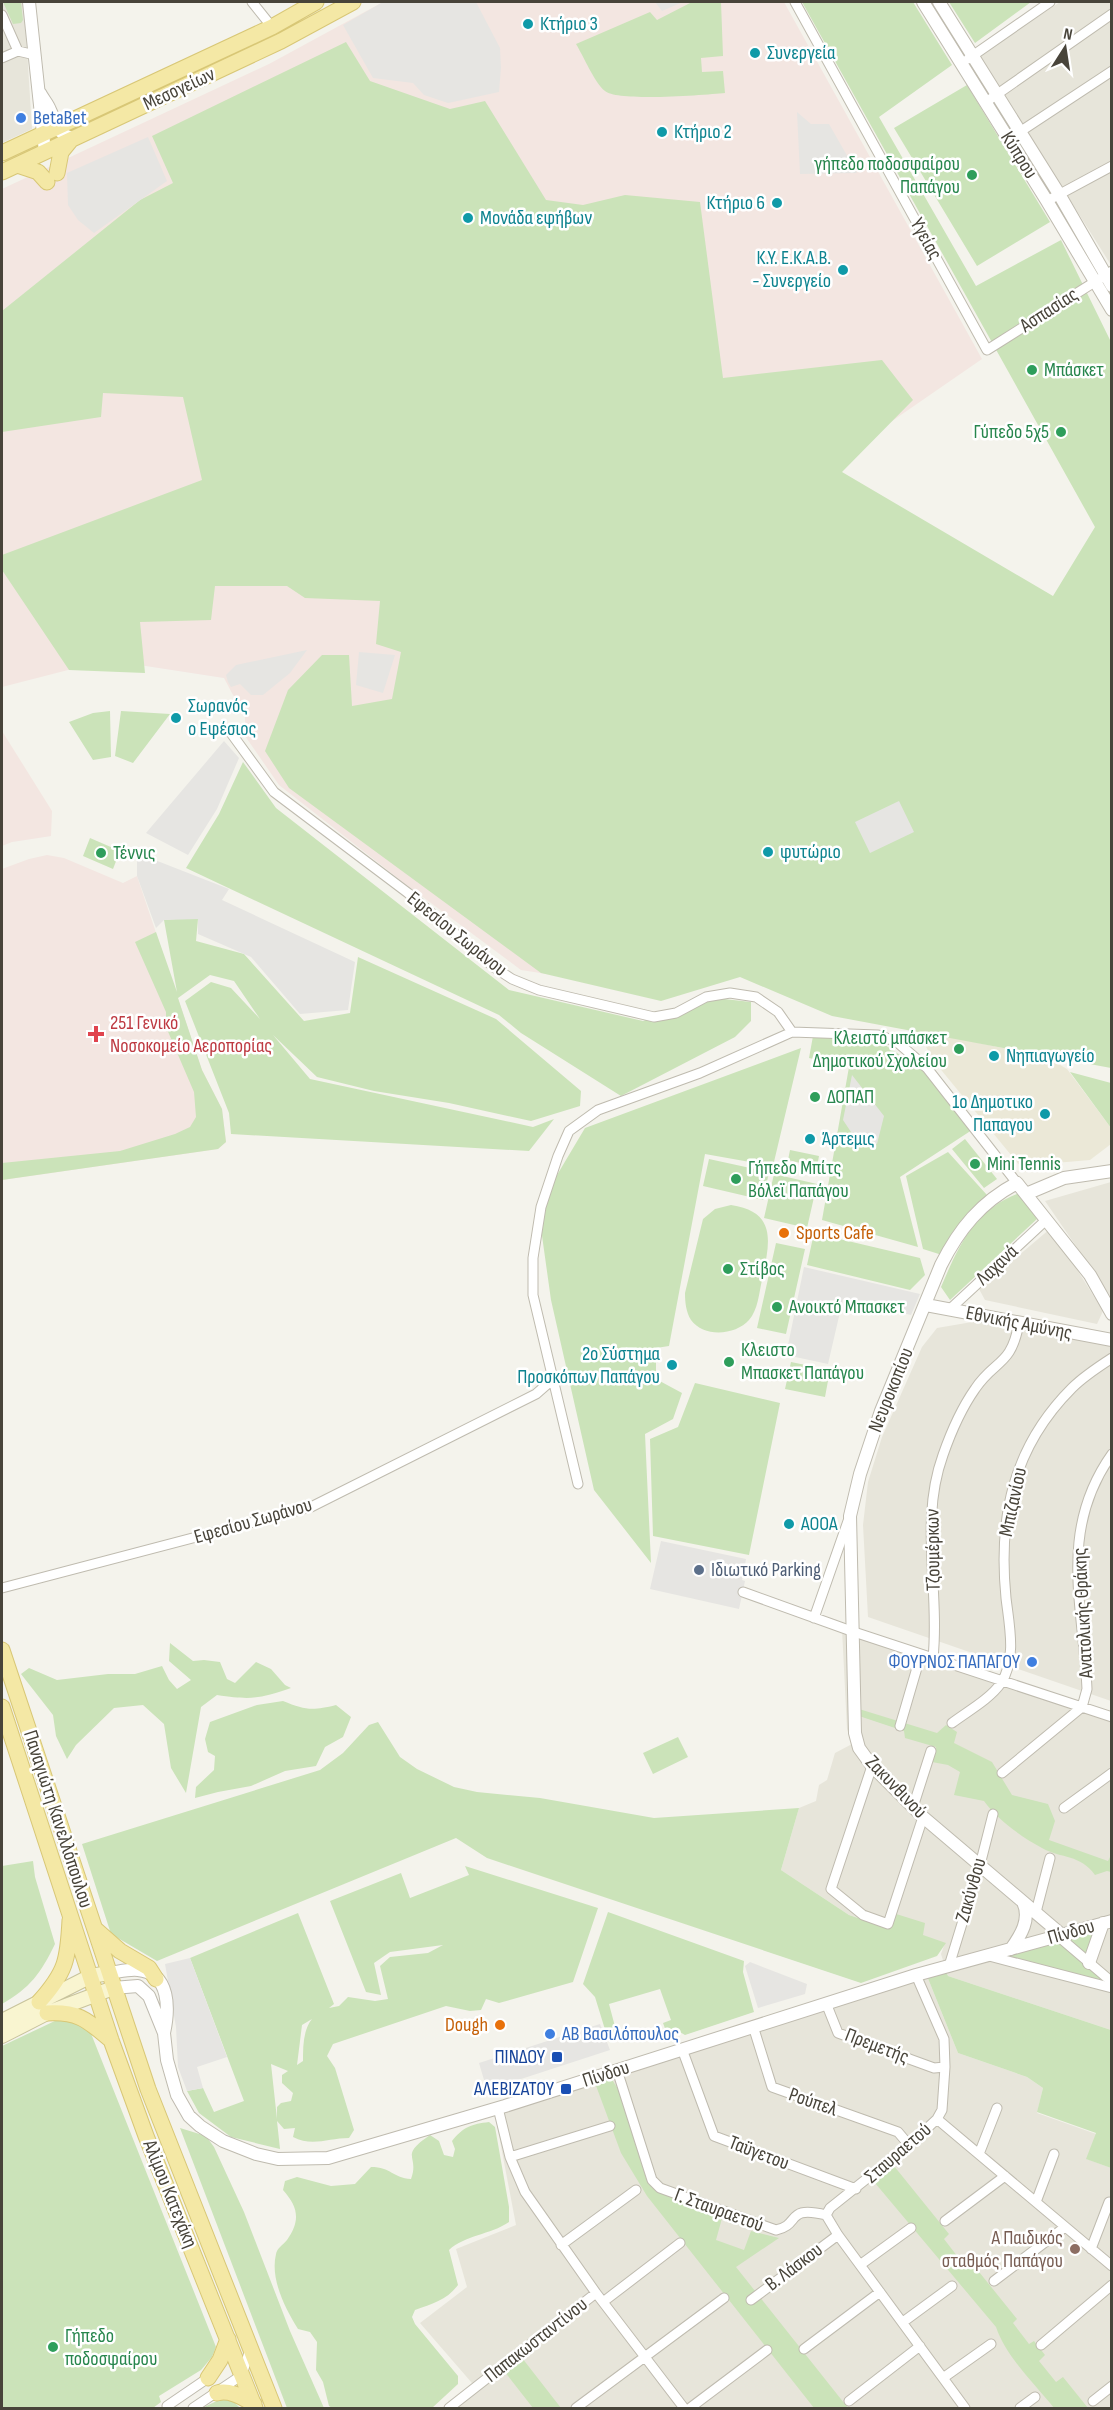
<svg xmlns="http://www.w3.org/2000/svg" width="1113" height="2410" viewBox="0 0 1113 2410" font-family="'Sofia Sans Condensed',sans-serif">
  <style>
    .residential { fill: #e7e5da }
    .education { fill: #ebe8d7 }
    .medical { fill: #f3e6e1 }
    .green { fill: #cbe3b9; fill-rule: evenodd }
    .parking { fill: #e6e5e2 }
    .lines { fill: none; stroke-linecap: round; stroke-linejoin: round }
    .minor-casing { stroke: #bfbbaf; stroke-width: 11 }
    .tertiary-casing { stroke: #bfbbaf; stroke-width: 14 }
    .secondary-casing { stroke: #c8c39c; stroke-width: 16 }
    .primary-casing { stroke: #d8c776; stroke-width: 17 }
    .minor { stroke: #fff; stroke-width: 9 }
    .tertiary { stroke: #fff; stroke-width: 12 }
    .secondary { stroke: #f9f5d0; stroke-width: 14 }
    .primary { stroke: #f4e8a5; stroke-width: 15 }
    .culture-dot { fill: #0f9aa8; stroke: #fff; stroke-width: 2 }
    .shop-dot { fill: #3f7fe0; stroke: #fff; stroke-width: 2 }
    .leisure-dot { fill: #2e9e5b; stroke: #fff; stroke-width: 2 }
    .health-dot { fill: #e0444e; stroke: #fff; stroke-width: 2 }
    .food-dot { fill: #e8710a; stroke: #fff; stroke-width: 2 }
    .service-dot { fill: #5c6f8a; stroke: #fff; stroke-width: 2 }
    .transit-dot { fill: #1a4fb4; stroke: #fff; stroke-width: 2 }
    .education-dot { fill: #8d6e63; stroke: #fff; stroke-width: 2 }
    .labels { text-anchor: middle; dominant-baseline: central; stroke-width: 5; stroke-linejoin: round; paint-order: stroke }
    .culture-label { font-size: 20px; fill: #0d838f; stroke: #fff; text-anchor: start }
    .street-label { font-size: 20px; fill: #48443a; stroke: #fff }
    .shop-label { font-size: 20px; fill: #366cbe; stroke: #fff; text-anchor: start }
    .leisure-label { font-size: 20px; fill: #27864d; stroke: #fff; text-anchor: start }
    .health-label { font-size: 20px; fill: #be3a42; stroke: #fff; text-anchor: start }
    .food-label { font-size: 20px; fill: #c56008; stroke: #fff; text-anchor: start }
    .service-label { font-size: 20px; fill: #4e5e75; stroke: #fff; text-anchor: start }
    .transit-label { font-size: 20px; fill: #164399; stroke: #fff; text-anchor: end }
    .education-label { font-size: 20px; fill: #785e54; stroke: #fff; text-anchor: end }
  </style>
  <rect width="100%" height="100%" fill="#f4f3ec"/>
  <path class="residential" d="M2 2H24L32 129 2 143Z
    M1060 2H1111V265L979 56Z
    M1111 1182V1297L1045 1201Z
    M1051 1228 1103 1311 1097 1324 985 1300 979 1289Z
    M978 1321 1102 1342 1111 1347V1701L868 1617 863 1525 868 1482 882 1437 922 1347 937 1328Z
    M842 1629 1111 1718V2030L948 1976 941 1954 945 1943 888 1928 849 1915 781 1870 799 1808 816 1801 819 1785 827 1780 835 1753 852 1744 847 1729Z
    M927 1976 958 2053 1027 2077 1043 2088 1037 2113 1096 2134 1087 2159 1111 2168V2408H456L478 2390 420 2323 467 2287 456 2249 516 2225 495 2115Z"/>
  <path class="education" d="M927 1032 1012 1050 1055 1062 1067 1069 1111 1128V1144L1090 1160 1055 1163 1025 1172 933 1060 924 1043Z"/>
  <path class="medical" d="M383 2H784L982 359 827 466 1053 603 1111 617 745 967 662 992 521 970 404 883 279 785 245 736V707L233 695 224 678 107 660 2 687V189L269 64Z
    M2 731 52 811 51 836 12 842 2 846Z
    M47 855 64 858 123 883 137 876 202 1070 222 1109 226 1142 218 1149 2 1180V869L29 859Z"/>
  <path class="green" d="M3 2H21L23 20 21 23 13 24Z
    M692 2H721L723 56 701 58 702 72 723 71 725 93C705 95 617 102 605 91 594 82 584 57 576 44L650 12 657 20Z
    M802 2H913L952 65 879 117 976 286 1061 240 1111 342V1068L832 1016 740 977 661 1001 541 973 289 788 265 751 288 690 322 655H349L352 706 392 699 401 652 376 644 380 601 305 598 287 586H215L211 620 140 622 145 673 69 670 2 570V555L202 480 183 397 103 393 101 417 2 432V311L140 200 173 183 152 136 346 42 370 81 450 109 485 101 546 200 583 205 625 195 700 202 723 378 882 360 913 400 842 472 1053 596 1095 527Z
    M949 2H1031L975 43Z
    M967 85 1050 222 977 266 894 128Z
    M110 711 111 757 93 760 69 722 93 713Z
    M121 711 170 714 133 763 115 756Z
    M243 762 276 808 509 990 643 1021 706 997 751 1002V1021L735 1037 621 1096 521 1033 499 1015 186 868 219 814Z
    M90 838 120 851 113 869 83 856Z
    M187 918 198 919 196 941 244 954 304 1021 350 1013 358 957 496 1019 581 1091 580 1106 531 1121 449 1103 374 1091 317 1077 273 1035 310 1079 533 1127 554 1119 529 1151 231 1134 229 1113 185 1001 211 982 231 988 260 1019 234 981 210 975 178 998 202 1070 222 1109 226 1142 218 1149 2 1180V1163L120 1151 175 1134 190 1127 196 1117 194 1092 166 1027V1012L135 942 156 932 177 992 164 920Z
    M813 1036 879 1041 921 1069 972 1130 900 1177 918 1247 822 1220 849 1067 809 1058Z
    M801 1048 773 1166 705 1154 669 1346 656 1348V1379L682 1393 673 1419 645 1434 651 1563 594 1490 551 1300 538 1207 585 1128Z
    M1070 1072 1111 1083V1128Z
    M965 1139 997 1179 984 1188 952 1149Z
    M790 1150 819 1156 817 1167 788 1160Z
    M948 1152 987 1195 942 1255 923 1249 906 1176Z
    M709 1159 769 1172 763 1200 703 1186Z
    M774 1174 817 1184 807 1228 764 1218Z
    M1019 1193 1037 1219 950 1300 941 1287C959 1245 974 1210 1019 1193Z
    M731 1205C779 1212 769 1245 762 1280 759 1293 758 1310 749 1320 736 1335 704 1338 691 1320 686 1312 685 1302 685 1293L703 1219 715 1209Z
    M814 1233 920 1258 925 1275 910 1290 807 1265Z
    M776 1243 805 1249 786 1334 757 1328Z
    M791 1362 830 1370 825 1397 785 1389Z
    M695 1383 780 1403 749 1555 653 1536 650 1439 678 1427Z
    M170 1643 193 1661 204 1660 220 1662 227 1679 235 1683 256 1662 271 1669 285 1685 291 1688C259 1699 251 1700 217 1695L201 1707 186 1793 171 1768 164 1724 143 1705 114 1708 76 1745 67 1759 56 1736 53 1715 21 1674 29 1668 57 1680 108 1674H135L162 1666 169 1680 177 1689 191 1680 169 1661Z
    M283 1701C305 1710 312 1711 336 1705L351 1717 343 1737 325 1747 316 1766 285 1771 251 1786 218 1792 195 1798 196 1787 214 1770 215 1756 208 1752 205 1739 210 1722 257 1705Z
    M859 1709 937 1733 946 1725 957 1732 954 1743 992 1762 1012 1795 1048 1804 1055 1821 1049 1840 1108 1861 1111 1855V1872L1107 1871 1095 1875C1080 1854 1062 1859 1042 1848 1020 1836 998 1820 984 1801L954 1795 960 1772 948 1765 932 1762 936 1747 905 1738 904 1731 859 1716Z
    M378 1722 400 1757 417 1769 454 1787 477 1792 540 1798 654 1818 799 1808 781 1870 849 1915 888 1928 893 1913 925 1923 923 1935 946 1943 937 1956 861 1983 487 1858 456 1838 157 1961 111 1934 82 1844 320 1770 343 1753 369 1725Z
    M678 1737 688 1757 653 1774 643 1753Z
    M33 1861 35 1877 55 1944C41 1973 30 1988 2 2004V1866Z
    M465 1866 598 1908 573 1982 499 2003 486 1999 481 2010 470 2011 446 2006 333 2044 327 2056 335 2068 354 2130 349 2138C329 2138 312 2147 293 2137L295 2128 284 2129 277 2121 280 2149 231 2137 199 2113 187 2091 203 2088 214 2112 244 2101 190 1958 298 1913 334 2004 329 2008 339 2006 348 1997 375 2001 388 1999 380 1966 390 1957 428 1953 443 1945 390 1952 374 1963 381 1995 366 1992 330 1901 401 1873 410 1898 469 1875ZM312 2019C303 2030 303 2047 303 2061L297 2065 302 2025ZM271 2064 288 2071 282 2075V2083L293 2093 291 2101 281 2103 277 2107V2119Z
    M608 1912 744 1961 743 1972 754 2012 685 2035 678 2031 667 2034 663 2023 671 2020 660 1989 609 2004 617 2034 607 2036 595 1997 583 1984Z
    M1098 1924 1086 1957 1063 1935Z
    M1057 1936 1110 1986 1000 1953Z
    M946 1971 948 1976 1111 2030V2168L1086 2159 1096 2133 1037 2112 1043 2088 1027 2077 958 2053 927 1976Z
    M59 2019H71L90 2031 216 2347 212 2357 201 2370 159 2396 161 2402 153 2408 2 2407V2046Z
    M611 2078 628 2105 652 2180 724 2211 716 2240 744 2250 751 2231 779 2238 736 2267 848 2408H814L647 2196 621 2153 595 2083Z
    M489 2122 495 2127 501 2161 509 2207V2222C490 2235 465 2235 449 2250L458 2285C447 2300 432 2304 415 2310L412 2317 415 2324 458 2376V2384L432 2408H332L329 2406 323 2382 316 2370 317 2342 310 2332 298 2329C285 2308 270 2279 276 2254 277 2248 283 2245 287 2240 301 2220 298 2207 283 2190L285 2181 297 2177 331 2186 355 2184 371 2167C391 2167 393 2178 411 2179 420 2155 398 2157 430 2135L439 2141 444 2155 453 2157 455 2149 452 2141C463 2127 472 2124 489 2122Z
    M180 2128 206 2136 214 2147 244 2212 290 2331 324 2408H287Z
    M890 2161 949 2234 944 2239 961 2261 967 2257 1017 2319 1013 2323 1029 2344 1034 2341 1045 2355 1039 2361 1056 2382 1063 2377 1088 2408H1054C1035 2384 1006 2357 996 2327L870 2177Z
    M519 2354 561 2408H533L501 2367Z
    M221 2399 232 2400 240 2408H202Z"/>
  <path class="parking" d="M383 2H476L500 48 501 68 499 92 448 103 424 95 413 83 373 78 343 25Z
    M655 2H683L662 11Z
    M797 112 811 124H829L857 173 800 174Z
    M148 137 167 181 94 233 78 220 68 205 67 173Z
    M307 650 290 673 263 695H251L240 684 231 687 228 682 226 675 236 665Z
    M359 652 395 655 383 693 356 685Z
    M224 741 239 758 217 809 188 855 146 833Z
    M899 801 914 832 870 853 855 822Z
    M137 853 229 889 222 900 355 962 348 1010 300 1014 251 957 198 934V919L164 920 156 928 137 876Z
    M852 1075 884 1116 877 1144 853 1135 843 1120Z
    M804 1267 920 1294 911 1315 843 1299 828 1364 786 1355Z
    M661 1541 746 1559 742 1580 745 1581 739 1609 650 1589Z
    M190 1958 227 2057 197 2067 203 2088 187 2091 178 2067 176 2027 165 1964Z
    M750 1962 807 1984 805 1994 758 2008 745 1966Z
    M600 2024 610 2050 487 2090 479 2063Z"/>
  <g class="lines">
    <g class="minor-casing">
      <path id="minor" d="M252 2 272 27
        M795 2 987 350 1112 271
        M2 15 18 51 35 55
        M2 58 18 51
        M968 59 1050 2
        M986 102 1112 14
        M1009 139 1112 71
        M1047 201 1112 166
        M231 733 274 792 408 893 495 968 512 979 539 990 654 1017 676 1013 706 997 730 993 756 997 778 1012 792 1032
        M949 1310 1045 1221
        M578 1484 533 1295V1258L541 1207 558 1156 569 1131 598 1110 700 1073 792 1032 878 1035 897 1042 927 1068 1017 1183
        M2 1588 311 1507 536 1394 552 1380
        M743 1592 854 1632 1112 1717
        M814 1618 848 1521
        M933 1658C940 1590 919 1521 943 1455 951 1432 961 1409 975 1389 995 1359 1011 1367 1019 1323
        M952 1723C968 1711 990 1699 1001 1683 1017 1659 1009 1624 1006 1598 998 1517 1013 1447 1072 1388 1083 1377 1098 1367 1112 1358
        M900 1726 921 1654
        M872 1766 831 1889 863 1915 888 1924 923 1817
        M1002 1773 1082 1707 1087 1689C1083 1603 1058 1530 1112 1454
        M913 1807 931 1751
        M1064 1808 1112 1773
        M1036 1912 1050 1858
        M1058 1936 1112 1982
        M989 1956 1112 1988
        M949 1966 980 1865 993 1814
        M826 2003 838 2033 934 2068 945 2067
        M753 2026 772 2087 898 2132 909 2145
        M682 2049 714 2136 856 2189
        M617 2070 652 2180 660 2188 776 2230C801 2225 785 2205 826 2215
        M498 2108 510 2157 525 2192 596 2293 684 2408
        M937 2119 1112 2266
        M979 2154 997 2108
        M510 2157 610 2126
        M1036 2202 1054 2154
        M826 2215 830 2208 909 2145 937 2119 942 2110 945 2067 944 2039 916 1975
        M826 2215 838 2235 965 2408
        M945 2221 1005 2176
        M561 2245 636 2190
        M1091 2249 1109 2202
        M860 2265 911 2228
        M994 2281 1065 2227
        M751 2300 838 2235
        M603 2302 680 2243
        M903 2322 952 2286
        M1041 2345 1112 2285
        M804 2349 880 2292
        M943 2378 991 2344
        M849 2401 920 2346
        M1093 2401 1112 2386
        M167 2406 208 2378
        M193 2408 242 2375 250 2349
        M449 2408 596 2293
        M576 2408 724 2298
        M690 2408 767 2350
        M1020 2408 1035 2397"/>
    </g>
    <g class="tertiary-casing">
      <path id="tertiary" d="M29 2 45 152
        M923 2 1047 201 1112 310
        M939 2 1059 194 1112 286
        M40 93C43 99 48 104 50 110 57 124 57 136 74 138
        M1026 1194 1064 1178 1112 1171
        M926 1305 1112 1340
        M1062 1935 923 1817 872 1766 859 1748 855 1733 850 1516 860 1474 881 1411 941 1265C959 1229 981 1202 1017 1183L1090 1275 1112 1314
        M1011 1949C1021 1935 1031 1919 1023 1902
        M1089 1963 1103 1923
        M109 1973C118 1972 128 1969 138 1970 171 1973 169 2010 164 2033
        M113 1988 138 1986 149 1996 164 2033 167 2060 177 2095 189 2116 200 2126 223 2141 256 2154 278 2159 328 2158 505 2106 916 1975 1112 1921"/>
    </g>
    <g class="secondary-casing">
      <path id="secondary" d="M2 2021 91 1976 109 1973
        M2 2036 47 2013 113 1988"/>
    </g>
    <g class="primary-casing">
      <path id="primary" d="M2 153 272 27 316 2
        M17 165 38 172 47 182
        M2 172 281 41 353 2
        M57 173 61 152 70 141
        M2 1650 148 2089 274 2408
        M2 1707 111 2040 146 2136 255 2408
        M95 1929 120 1951 149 1968 156 1979
        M39 2002C66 1972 68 1960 70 1920
        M47 2013C79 2011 88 2021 111 2040
        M208 2378 220 2360 228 2339
        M217 2393C230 2389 243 2398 254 2404"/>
    </g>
    <use href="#minor" class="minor"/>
    <use href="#tertiary" class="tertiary"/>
    <use href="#secondary" class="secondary"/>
    <use href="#primary" class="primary"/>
  </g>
  <g class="culture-dot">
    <circle cx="528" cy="24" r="6"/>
    <circle cx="755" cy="53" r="6"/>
    <circle cx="662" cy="132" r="6"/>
    <circle cx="777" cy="203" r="6"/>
    <circle cx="468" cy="218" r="6"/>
    <circle cx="843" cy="270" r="6"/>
    <circle cx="176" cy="718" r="6"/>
    <circle cx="768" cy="852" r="6"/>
    <circle cx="994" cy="1056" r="6"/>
    <circle cx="1045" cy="1114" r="6"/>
    <circle cx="810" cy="1139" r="6"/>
    <circle cx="672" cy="1365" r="6"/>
    <circle cx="789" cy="1524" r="6"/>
  </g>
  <g class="shop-dot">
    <circle cx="21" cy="118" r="6"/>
    <circle cx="1032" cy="1662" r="6"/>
    <circle cx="550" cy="2034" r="6"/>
  </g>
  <g class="leisure-dot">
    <circle cx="972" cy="175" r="6"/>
    <circle cx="1032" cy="370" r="6"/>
    <circle cx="1061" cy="432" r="6"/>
    <circle cx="101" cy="853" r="6"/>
    <circle cx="959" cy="1049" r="6"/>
    <circle cx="815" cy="1097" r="6"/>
    <circle cx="975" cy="1164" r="6"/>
    <circle cx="736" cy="1179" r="6"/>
    <circle cx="728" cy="1269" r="6"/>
    <circle cx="777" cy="1307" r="6"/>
    <circle cx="729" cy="1362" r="6"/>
    <circle cx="53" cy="2347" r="6"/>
  </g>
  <path class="health-dot" d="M93 1025h6v6h6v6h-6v6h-6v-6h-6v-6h6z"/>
  <g class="food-dot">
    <circle cx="784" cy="1233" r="6"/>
    <circle cx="500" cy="2025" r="6"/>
  </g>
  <circle class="service-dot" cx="699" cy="1570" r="6"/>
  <g class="transit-dot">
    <rect x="551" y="2051" width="12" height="12" rx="3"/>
    <rect x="560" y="2083" width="12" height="12" rx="3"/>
  </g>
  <circle class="education-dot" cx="1075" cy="2249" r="6"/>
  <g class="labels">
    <g class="culture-label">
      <text x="540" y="24">Κτήριο 3</text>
      <text x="767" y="53">Συνεργεία</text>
      <text x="674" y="132">Κτήριο 2</text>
      <text x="765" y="203" text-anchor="end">Κτήριο 6</text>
      <text x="480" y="218">Μονάδα εφήβων</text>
      <text x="831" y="258" text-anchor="end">Κ.Υ. Ε.Κ.Α.Β.<tspan x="831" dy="23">- Συνεργείο</tspan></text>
      <text x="188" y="706">Σωρανός<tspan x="188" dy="23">ο Εφέσιος</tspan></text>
      <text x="780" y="852">φυτώριο</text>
      <text x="1006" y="1056">Νηπιαγωγείο</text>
      <text x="1033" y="1102" text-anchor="end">1ο Δημοτικο<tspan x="1033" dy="23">Παπαγου</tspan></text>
      <text x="822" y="1139">Άρτεμις</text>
      <text x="660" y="1354" text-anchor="end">2ο Σύστημα<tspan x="660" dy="23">Προσκόπων Παπάγου</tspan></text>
      <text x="801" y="1524">AOOA</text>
    </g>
    <g class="street-label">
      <text transform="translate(179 89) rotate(-25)">Μεσογείων</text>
      <text transform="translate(1019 155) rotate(58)">Κύπρου</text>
      <text transform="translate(926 239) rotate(61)">Υγείας</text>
      <text transform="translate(1049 310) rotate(-33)">Ασπασίας</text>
      <text transform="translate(457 934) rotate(39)">Εφεσίου Σωράνου</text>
      <text transform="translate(997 1265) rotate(-43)">Λαχανά</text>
      <text transform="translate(1019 1323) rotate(11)">Εθνικής Αμύνης</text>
      <text transform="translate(891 1390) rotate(-68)">Νευροκοπίου</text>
      <text transform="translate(1013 1502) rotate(-78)">Μπιζανίου</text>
      <text transform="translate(253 1521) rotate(-16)">Εφεσίου Σωράνου</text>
      <text transform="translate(933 1550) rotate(-91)">Τζουμέρκων</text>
      <text transform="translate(1083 1613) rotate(-93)">Ανατολικής Θράκης</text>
      <text transform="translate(896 1787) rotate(46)">Ζακυνθινού</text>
      <text transform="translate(58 1819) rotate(72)">Παναγιώτη Κανελλόπουλου</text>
      <text transform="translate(971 1890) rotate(-74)">Ζακύνθου</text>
      <text transform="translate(1071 1932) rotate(-16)">Πίνδου</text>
      <text transform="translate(877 2046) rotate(21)">Πρεμετής</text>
      <text transform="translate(606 2074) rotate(-18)">Πίνδου</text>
      <text transform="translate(813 2102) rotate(19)">Ρούπελ</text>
      <text transform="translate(759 2153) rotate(21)">Ταϋγετου</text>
      <text transform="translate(898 2153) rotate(-41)">Σταυραετού</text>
      <text transform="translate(170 2194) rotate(68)">Αλίμου Κατεχάκη</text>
      <text transform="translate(719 2210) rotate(20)">Γ. Σταυραετού</text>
      <text transform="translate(794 2267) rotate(-37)">Β. Λάσκου</text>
      <text transform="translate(536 2340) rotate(-38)">Παπακωσταντίνου</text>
    </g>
    <g class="shop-label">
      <text x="33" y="118">BetaBet</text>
      <text x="1020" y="1662" text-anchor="end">ΦΟΥΡΝΟΣ ΠΑΠΑΓΟΥ</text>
      <text x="562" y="2034">ΑΒ Βασιλόπουλος</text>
    </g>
    <g class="leisure-label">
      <text x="960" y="164" text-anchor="end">γήπεδο ποδοσφαίρου<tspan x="960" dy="23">Παπάγου</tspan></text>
      <text x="1044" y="370">Μπάσκετ</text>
      <text x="1049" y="432" text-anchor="end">Γύπεδο 5χ5</text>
      <text x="113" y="853">Τέννις</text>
      <text x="947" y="1038" text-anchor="end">Κλειστό μπάσκετ<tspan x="947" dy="23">Δημοτικού Σχολείου</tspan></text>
      <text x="827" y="1097">ΔΟΠΑΠ</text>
      <text x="987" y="1164">Mini Tennis</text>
      <text x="748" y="1168">Γήπεδο Μπίτς<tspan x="748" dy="23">Βόλεϊ Παπάγου</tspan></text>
      <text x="740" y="1269">Στίβος</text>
      <text x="789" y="1307">Ανοικτό Μπασκετ</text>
      <text x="741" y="1350">Κλειστο<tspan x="741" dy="23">Μπασκετ Παπάγου</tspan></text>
      <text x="65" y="2336">Γήπεδο<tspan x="65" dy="23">ποδοσφαίρου</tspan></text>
    </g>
    <g class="health-label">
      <text x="110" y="1023">251 Γενικό<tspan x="110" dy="23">Νοσοκομείο Αεροπορίας</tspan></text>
    </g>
    <g class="food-label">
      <text x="796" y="1233">Sports Cafe</text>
      <text x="488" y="2025" text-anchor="end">Dough</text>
    </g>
    <g class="service-label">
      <text x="711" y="1570">Ιδιωτικό Parking</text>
    </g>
    <g class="transit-label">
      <text x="545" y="2057">ΠΙΝΔΟΥ</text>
      <text x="554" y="2089">ΑΛΕΒΙΖΑΤΟΥ</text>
    </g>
    <g class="education-label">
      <text x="1063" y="2238">Α Παιδικός<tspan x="1063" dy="23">σταθμός Παπάγου</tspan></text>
    </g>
  </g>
  <rect width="1113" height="2410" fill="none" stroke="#48443a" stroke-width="6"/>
  <g transform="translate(1065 48) rotate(12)" stroke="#ffffff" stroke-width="4.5" paint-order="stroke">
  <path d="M0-4.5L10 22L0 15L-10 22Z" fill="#48443a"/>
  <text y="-9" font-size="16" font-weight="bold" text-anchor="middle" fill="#48443a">N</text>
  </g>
</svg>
